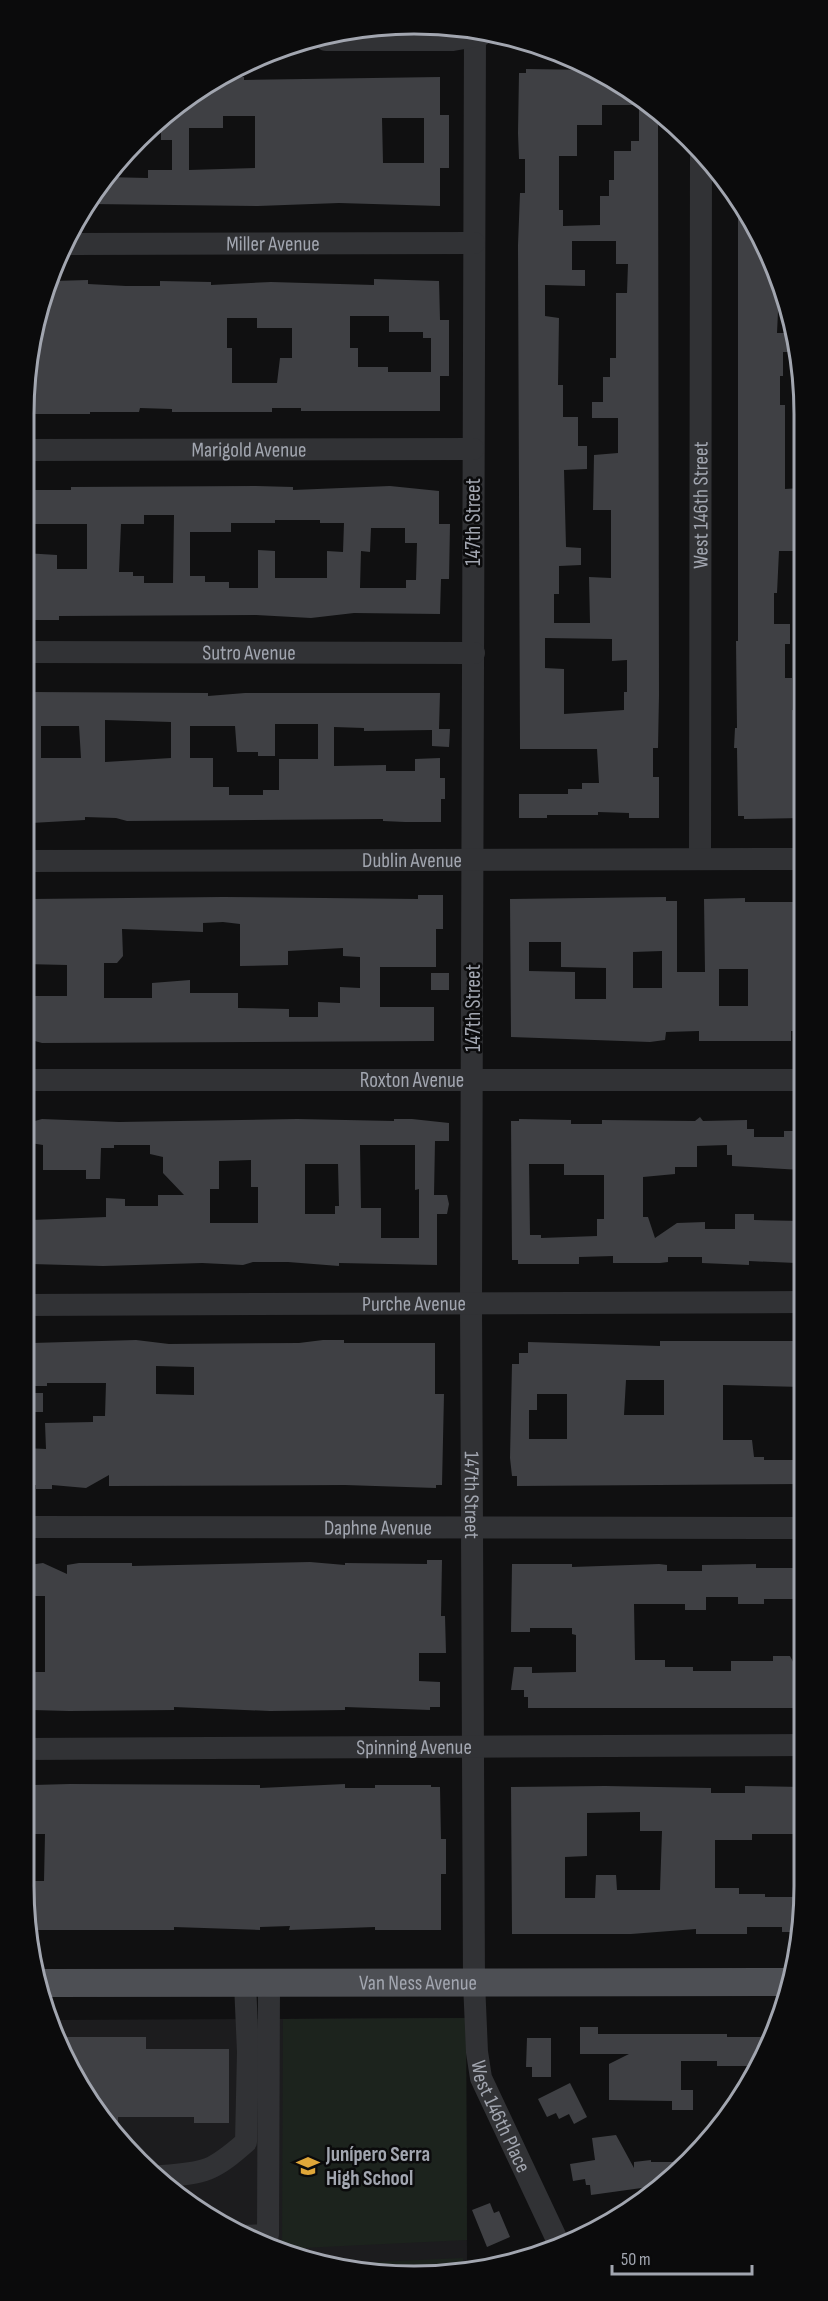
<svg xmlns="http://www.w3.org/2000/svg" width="828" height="2301" viewBox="0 0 828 2301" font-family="'Sofia Sans Condensed',sans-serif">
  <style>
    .built { fill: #1c1c1e }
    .green { fill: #1c231d }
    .building { fill: #3f4044; fill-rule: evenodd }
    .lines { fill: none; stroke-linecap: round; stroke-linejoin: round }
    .minor { stroke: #313235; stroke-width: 22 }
    .major { stroke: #4d4f54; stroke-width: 28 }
    .labels { text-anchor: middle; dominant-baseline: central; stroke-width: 5; stroke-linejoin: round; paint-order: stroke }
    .street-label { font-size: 21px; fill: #a2a6b0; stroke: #0b0b0c }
    .poi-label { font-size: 21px; font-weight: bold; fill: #a2a6b0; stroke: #0b0b0c; text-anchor: start }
    .rim { fill: none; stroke: #a2a6b0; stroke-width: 3 }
  </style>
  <rect width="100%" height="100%" fill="#101011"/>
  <path class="built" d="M466 2018 467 2267 363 2274 241 2237 121 2144 54 2036 50 2020Z"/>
  <path class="green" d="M466 2018 467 2240 282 2249 283 2019Z
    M463 2258V2267L363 2274 331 2264Z"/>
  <path class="building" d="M526 69 594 70 609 76 658 117 659 695 658 748H653V777H659V818H629V813L598 812V815H547V818H519V794H568V789H582V783H599L597 749H520L518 245 520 193H525V159H519L518 133 519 73H526ZM602 105H639V141H631V151H614V180H609V196H600V225L563 226V210H559V156H577V125H602ZM572 241H616V264H628L627 293H616V358H610V377H603V402H592V418H618V453L594 455 593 510H611V578L589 577 590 623H554V594H559V566L581 565V548L566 547 564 470 587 469V446H578V417H563V385H558L559 318 545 316V285L585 286V270H572ZM545 638 612 639V661L627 660V692H624V710L564 714V669L545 668Z
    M228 73V77H244V80L440 77V115H449V168H440V206L339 203 258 206 91 204 104 177 148 178V170H172V140H161V127L219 76ZM223 116H255V168L189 170V128H223ZM382 118H424V163H383Z
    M738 202 764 242 779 290 777 333H788V352H783V376H780V405H785V489L801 488V551H779L777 593H774V624H790V644H785V678H792V710L799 711 797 770H802V818L744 819V816H738L737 748H734L735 728H737L736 641H738Z
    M374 279 439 281 440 320H449V376H440V411H301V408H272V412H172V409L140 408 139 412H90V414H34V411H24L37 313 53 281 88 280V284L126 286H160V281L211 282V285L271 282 374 285ZM350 316H389V332H423V338H431V372H388V367H358V348H350ZM227 318H257V328H292V358H280L277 383H232V348H227Z
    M256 486 293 487V490L390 486 439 491V524H450L449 579H441L440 614 354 613 311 618 256 615 59 616V620H24V553L57 555V569H87V524H24V494H32V490H71V487ZM144 515H174L173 583H144V576H133V572H119L121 524H144ZM275 520H320V523H344L343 552 327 551V578H275V551L258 550V588H229V582H205V576H190V532H231V523H275ZM371 528H405V543H417L416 580H406V588H360L361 551 370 552Z
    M30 692 208 693V696L245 693H440L439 729H450L449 747 432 746V730L364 731V728L334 727V766L386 765V771H415V759L440 758V778H445V799H441V822H405L383 821V819L127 821 116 818 85 817V820L31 823V780H24V695H30ZM105 720 171 722V758L105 762ZM275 724H318V759H279V790H263V795H229V787H213V758H190V726H235L237 752H258V756H275ZM41 726H79L81 758H41Z
    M418 895H443V929H436V967H380V1007H434V1041L42 1043 24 1038V1006H29V996H67V965L24 964V903H31V899L223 897 418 899ZM223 922 240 924V966L288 965V951L343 948V956L360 957V988L340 987V1003L318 1002V1017H289V1009L238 1008V993H190V980L152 983V998H104V963H117L123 956 122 929 203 932V923Z
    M666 897V901H677V972H705L704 899 745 898V902H799L802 990H797L796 1031H791V1041H699V1031L666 1032 665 1040 650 1042 511 1037 510 899ZM529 942H561V967L606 968V999H575V972L529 971ZM662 951V988H633V952ZM719 969H748V1006H719Z
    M431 973H449V990H431Z
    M700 1117 703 1121 747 1120V1129H754V1137H784V1131H802V1170L732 1166V1155H727V1145L697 1146V1167H675V1174L643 1177V1217H648L655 1238 677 1223 705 1222V1229H735V1214H754V1220L803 1221V1259H796V1263L749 1261V1265L702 1263V1257H668V1262L660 1263H613V1256L579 1257V1264H518V1260H512L511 1121H519V1119L571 1120V1124H602V1120L695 1121ZM529 1164H564V1175H604V1219H597V1236L541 1238V1235H530Z
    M42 1119 119 1122 297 1119 394 1121V1119H412L449 1123V1141H435L434 1195H447L449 1204 447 1214H437V1265L339 1263V1266L288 1262H253L243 1265 202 1263 103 1266 31 1264V1260H24V1243H31V1220L106 1217V1198L125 1199V1206H158V1195H184L163 1173V1157L150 1154V1145H114V1148H101L100 1179H86V1170H43V1145L24 1142V1124ZM360 1145H415V1190L419 1189V1238H381V1208H361ZM251 1160V1187H258V1223H210V1189H219V1161ZM305 1164H338L339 1206H335V1214H305Z
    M136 1340 169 1344 299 1343 323 1340H344V1343H435V1394H444L442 1485H436V1488L345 1485 109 1486V1475L86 1488 52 1485V1489H36V1485H24L25 1448 46 1449 45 1423 93 1422V1416H105L106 1383H47V1386H30L32 1343ZM156 1366 194 1367V1395L156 1394Z
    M660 1341H793V1345H800L803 1387 723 1385V1440H752L754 1457H764V1460H803V1479H800V1484L517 1486V1476H512L510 1458 512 1364H519V1353H528V1342L660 1346ZM626 1380H664V1415H624ZM537 1394H567V1439H529V1410H537Z
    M24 1393H43V1412H24Z
    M427 1560H442L441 1616H445L446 1653H419V1681L440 1682V1707H430V1710L345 1707V1710L270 1711 174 1707V1710L69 1711 33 1710V1707L24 1706V1672H45V1596H29V1565L43 1563 67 1574V1565L79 1563H132V1566L310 1562 345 1565V1563L427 1564Z
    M512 1564H572V1567L659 1564 667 1565V1571H702V1565L756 1564V1568H803V1599H764V1604H738V1597H706V1610H685V1604H634L635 1660H665V1667H693V1671H731V1661H773V1656H790L802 1679V1698L796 1697V1708H528V1697H524V1690H511L514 1667H532V1673L576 1672V1635L572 1634V1628H530V1632H511Z
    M70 1784 260 1785V1788L345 1784V1788H375V1785H431V1787H440L441 1839H446V1874H441V1930H375V1927L289 1930 290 1926 260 1927V1930L174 1927V1930H33L24 1881H44L45 1834H24V1789H33V1785Z
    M605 1786 711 1788V1793H745V1786L802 1787 803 1834H752V1840H715V1888H739V1894H765V1897H803L798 1932H782V1927H747V1934H696V1929L631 1934H512L511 1787ZM640 1812V1831H662L660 1890H617L616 1875H596L595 1898H565V1857L587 1856V1813Z
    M580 2027H598V2034H727V2037H768L755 2066H717V2061H681V2090H693V2110H672V2101L609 2100V2064L629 2054H580Z
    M54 2037H146V2049H229V2123H194V2117H118V2139Z
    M527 2038H551V2077H532V2067H526Z
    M570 2083 587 2117 574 2124 569 2114 559 2119 556 2113 547 2117 538 2099Z
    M616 2135 634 2168V2162L651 2160V2162H680L656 2186 591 2195 590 2185H586L585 2179 573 2181 570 2164 595 2160 592 2138Z
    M490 2203 494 2213 499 2211 510 2237 487 2247 472 2210Z"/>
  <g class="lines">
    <g class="minor">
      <path id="s1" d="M475 35 471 1303 474 1982 477 2052 481 2078 559 2244"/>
      <path d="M326 40H453L481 35"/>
      <path id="s2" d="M71 244 474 243"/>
      <path id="s3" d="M24 450 473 449"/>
      <path id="s4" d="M24 652 474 653"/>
      <path id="s5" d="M700 859 701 152"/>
      <path id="s6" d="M24 861 802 859"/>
      <path id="s7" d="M24 1080H802"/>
      <path id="s8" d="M24 1305 803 1302"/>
      <path id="s9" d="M24 1527 803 1528"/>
      <path id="s10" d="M24 1749 804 1745"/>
      <path d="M162 2176C206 2173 213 2171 246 2142L248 2052 245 1983"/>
      <path d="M240 2236 268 2235 269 1983"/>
    </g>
    <path class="major" id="s11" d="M43 1983 792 1982"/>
  </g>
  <defs>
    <g id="school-bare" transform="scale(1.8)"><path d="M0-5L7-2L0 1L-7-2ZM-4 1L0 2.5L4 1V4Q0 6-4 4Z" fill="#e0a739" stroke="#0b0b0c" stroke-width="2.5" paint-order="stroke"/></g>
  </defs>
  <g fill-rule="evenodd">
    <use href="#school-bare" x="308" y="2166"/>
  </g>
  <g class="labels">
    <g class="street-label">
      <text stroke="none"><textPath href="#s2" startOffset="202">Miller Avenue</textPath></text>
      <text stroke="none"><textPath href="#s3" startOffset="225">Marigold Avenue</textPath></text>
      <text stroke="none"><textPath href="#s5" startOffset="354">West 146th Street</textPath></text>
      <text transform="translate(473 522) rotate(-90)">147th Street</text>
      <text stroke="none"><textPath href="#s4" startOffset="225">Sutro Avenue</textPath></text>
      <text stroke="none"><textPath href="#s6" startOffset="388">Dublin Avenue</textPath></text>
      <text transform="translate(473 1008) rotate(-90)">147th Street</text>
      <text stroke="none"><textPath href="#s7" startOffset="388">Roxton Avenue</textPath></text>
      <text stroke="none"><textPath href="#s8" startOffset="390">Purche Avenue</textPath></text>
      <text stroke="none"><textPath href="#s1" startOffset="1460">147th Street</textPath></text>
      <text stroke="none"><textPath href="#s9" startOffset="354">Daphne Avenue</textPath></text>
      <text stroke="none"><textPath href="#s10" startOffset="390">Spinning Avenue</textPath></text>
      <text stroke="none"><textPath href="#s11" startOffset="375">Van Ness Avenue</textPath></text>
      <text stroke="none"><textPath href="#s1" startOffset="2086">West 146th Place</textPath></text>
    </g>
    <g class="poi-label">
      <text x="326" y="2154">Junípero Serra<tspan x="326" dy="24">High School</tspan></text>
    </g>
  </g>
  <path d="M0 0H828V2301H0ZM414 34H414A380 380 0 0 1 794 414V1886A380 380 0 0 1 414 2266H414A380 380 0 0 1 34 1886V414A380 380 0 0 1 414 34Z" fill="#0b0b0c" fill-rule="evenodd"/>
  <path class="rim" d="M414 34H414A380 380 0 0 1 794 414V1886A380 380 0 0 1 414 2266H414A380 380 0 0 1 34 1886V414A380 380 0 0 1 414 34Z"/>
  <path d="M612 2265v9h140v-9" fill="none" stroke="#a2a6b0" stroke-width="3"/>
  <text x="621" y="2265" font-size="18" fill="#a2a6b0" stroke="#0b0b0c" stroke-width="4.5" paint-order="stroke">50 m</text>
</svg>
